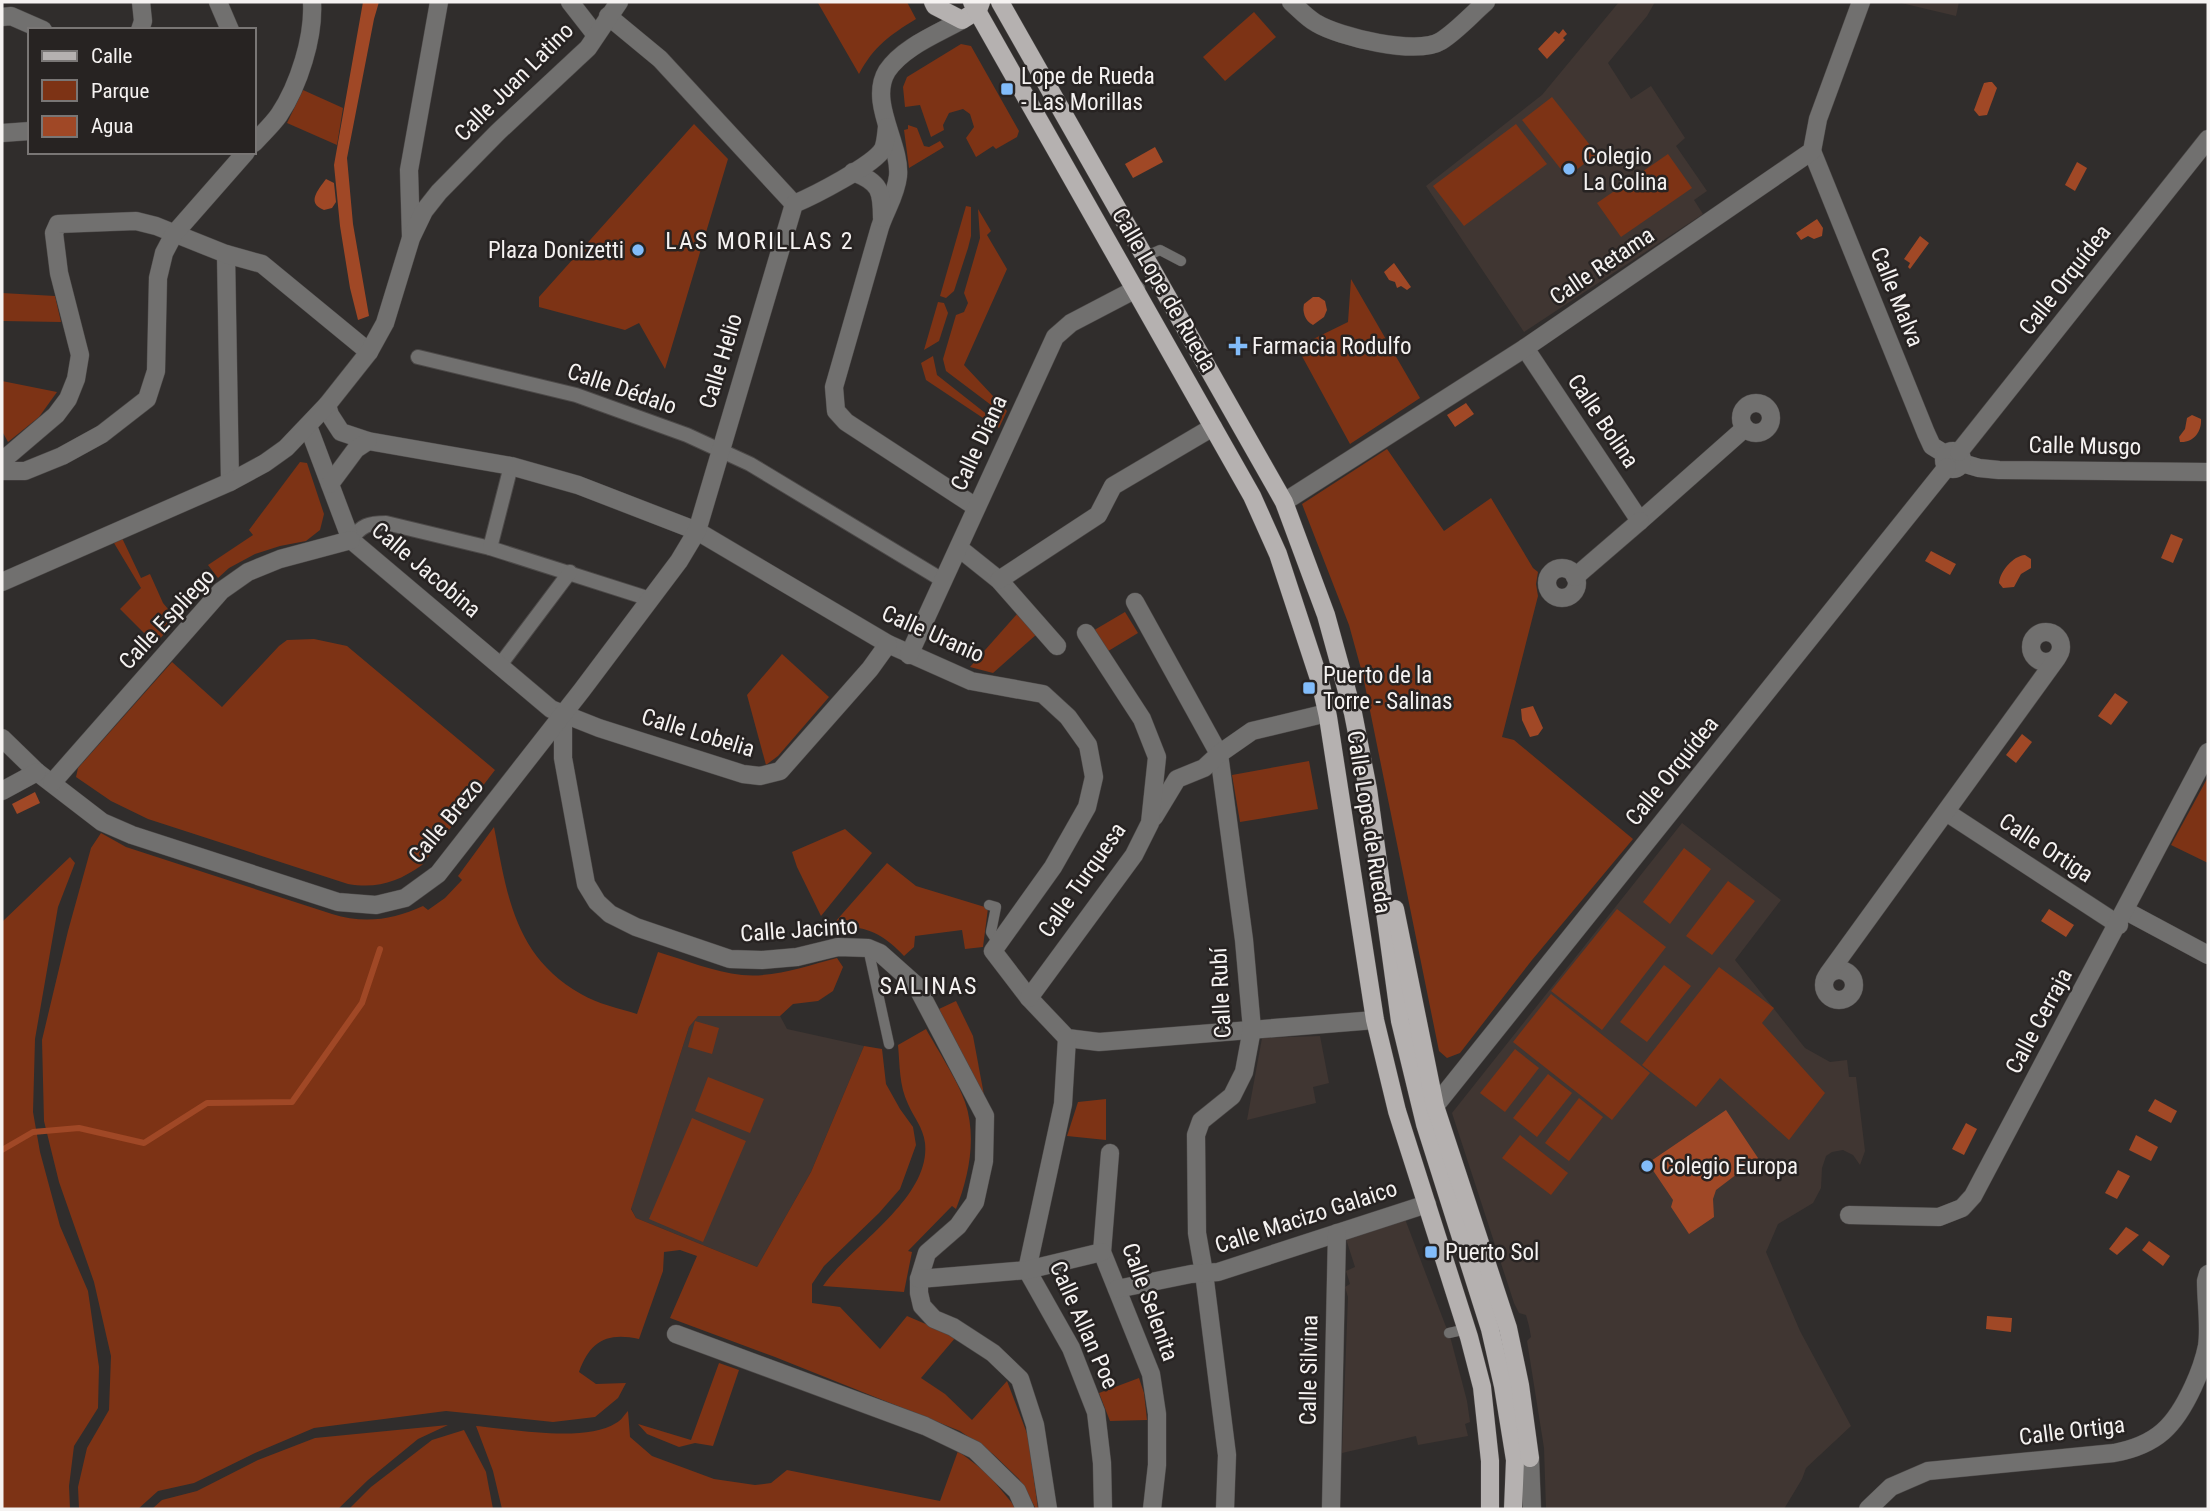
<svg xmlns="http://www.w3.org/2000/svg" width="2210" height="1511" font-family="'Roboto Condensed',sans-serif">
<style>
.built{fill:#403632}
.green{fill:#7d3315}
.water{fill:#a04826}
.lines{fill:none;stroke-linecap:round;stroke-linejoin:round}
.stream{stroke:#a04826;stroke-width:6}
.service-casing{stroke:#4c4948;stroke-width:11}
.pedestrian-casing{stroke:#4c4948;stroke-width:16}
.minor-casing{stroke:#4c4948;stroke-width:19}
.tertiary-casing{stroke:#4c4948;stroke-width:19}
.primary-casing{stroke:#4c4948;stroke-width:19}
.service{stroke:#71706f;stroke-width:10}
.pedestrian{stroke:#71706f;stroke-width:14}
.minor{stroke:#71706f;stroke-width:18}
.tertiary{stroke:#71706f;stroke-width:18}
.primary{stroke:#b5b1b0;stroke-width:18}
.poi-dot{fill:#82bcfa;stroke:#272322;stroke-width:2.5}
.labels{text-anchor:middle;dominant-baseline:central;stroke-width:5;stroke-linejoin:round;paint-order:stroke}
.poi-label{font-size:23px;fill:#f5f2f1;stroke:#272322;text-anchor:start}
.street-label{font-size:23px;fill:#f5f2f1;stroke:#272322}
.neighbourhood-label{font-size:24px;letter-spacing:2px;fill:#f5f2f1;stroke:#272322}
</style>
<rect width="100%" height="100%" fill="#302d2c"/>
<!-- built -->
<g class="built">
<polygon points="1619,2 1655,2 1647,16 1608,63 1631,99 1651,86 1685,138 1676,146 1707,191 1694,200 1703,214 1524,332 1426,186 1542,95"/>
<polygon points="1897,2 1959,2 1956,16"/>
<polygon points="1682,823 1781,900 1735,960 1805,1048 1830,1062 1847,1060 1849,1077 1856,1077 1865,1151 1860,1165 1853,1155 1843,1150 1832,1152 1826,1156 1822,1168 1821,1188 1813,1203 1778,1224 1766,1252 1800,1331 1851,1426 1806,1468 1802,1479 1784,1509 1546,1509 1544,1448 1527,1341 1531,1337 1529,1326 1526,1315 1519,1313 1514,1303 1452,1113"/>
<polygon points="698,1015 780,1016 787,1029 864,1046 811,1172 757,1267 636,1218 631,1208 689,1027"/>
<polygon points="1320,1036 1329,1083 1313,1087 1316,1103 1247,1120 1262,1038"/>
<polygon points="1405,1219 1451,1340 1467,1401 1470,1422 1465,1424 1468,1436 1418,1445 1416,1436 1342,1453 1348,1297 1345,1287 1350,1284 1346,1271 1355,1267 1346,1239"/>
</g>
<!-- green -->
<g class="green">
<path d="M821,2H907L916,19C890,35 874,46 859,74L818,3Z"/>
<polygon points="1254,12 1276,37 1225,81 1203,57"/>
<polygon points="961,44 971,46 1019,131 1017,137 996,149 993,146 976,157 966,138 974,127 970,114 963,109 949,113 943,125 944,130 931,137 920,105 905,107 903,87 907,77"/>
<polygon points="303,90 343,108 337,145 287,123"/>
<polygon points="1552,97 1597,154 1567,177 1522,120"/>
<polygon points="694,124 728,159 665,369 639,323 625,330 539,307 539,297"/>
<polygon points="1516,124 1547,164 1464,226 1433,186"/>
<polygon points="908,125 917,128 924,146 929,147 940,141 944,147 909,168 904,130 908,129"/>
<polygon points="1668,154 1692,188 1621,237 1597,203"/>
<polygon points="966,206 971,207 971,236 968,248 954,291 946,298 940,296"/>
<polygon points="978,209 991,231 987,235 1007,269 964,365 1007,411 999,428 990,422 999,411 946,371 943,359 956,315 964,312 968,303 964,293 980,238"/>
<polygon points="1351,279 1420,398 1350,444 1297,347 1348,322"/>
<polygon points="2,293 55,296 61,322 2,321"/>
<polygon points="938,302 944,303 948,313 939,341 924,350"/>
<polygon points="933,356 937,375 989,416 986,420 926,380 921,363"/>
<polygon points="2,381 57,392 39,417 8,442 2,431"/>
<polygon points="1387,449 1444,531 1491,498 1533,568 1538,572 1536,584 1538,596 1502,737 1514,740 1633,839 1532,960 1460,1053 1447,1058 1439,1051 1363,676 1349,625 1302,504"/>
<polygon points="300,462 307,463 324,514 320,530 306,541 280,546 255,554 229,568 218,578 208,565 253,535 249,530"/>
<polygon points="122,538 141,578 150,574 163,603 177,620 155,644 120,609 141,588 114,543"/>
<polygon points="1125,612 1138,633 1105,653 1091,632"/>
<polygon points="1017,614 1037,634 993,673 970,667"/>
<path d="M314,639L347,646L495,770L422,865C398,882 377,889 348,884L148,819L111,801L76,777L78,768L172,662L222,707L279,646L287,640Z"/>
<polygon points="782,654 829,697 778,756 766,765 747,695"/>
<polygon points="1309,761 1318,809 1240,822 1232,775"/>
<polygon points="2208,777 2208,863 2171,845"/>
<path d="M494,827C507,894 514,956 581,994C598,1004 618,1008 637,1014L658,952C685,960 714,972 742,975C775,978 806,966 837,958L843,967L833,991L818,1001L793,1004L780,1016H698L689,1027L631,1209L636,1218L757,1267L811,1172L864,1046L882,1049L886,1084L900,1109L913,1127L916,1145L900,1189L879,1213L824,1266L812,1284V1303L840,1307L880,1349L907,1316L956,1337L921,1378L945,1394L972,1420L1007,1381L1028,1436L1038,1509H1036L1019,1479L993,1454L960,1431L775,1357L670,1318L697,1256L680,1250L664,1252L663,1271L639,1339C607,1332 590,1341 579,1372L596,1384L626,1383L618,1398L595,1417L553,1422L446,1411L314,1428L255,1453L194,1483L158,1491L138,1509H79L78,1487L87,1448L109,1410L111,1356L94,1282L59,1182L44,1121L42,1040L68,931L91,848L101,833L126,847L332,914C364,924 393,920 423,906L428,910L445,898L462,880L458,876Z"/>
<polygon points="845,829 872,853 821,916 797,867 792,852"/>
<polygon points="1684,848 1711,869 1670,924 1643,902"/>
<polygon points="70,857 75,863 58,907 35,1039 33,1112 40,1152 60,1226 88,1291 99,1367 98,1408 74,1446 69,1486 70,1509 2,1509 2,922"/>
<path d="M887,863L916,886L988,908L983,947L965,949L962,930L915,936L914,947L904,956C883,933 859,921 828,930Z"/>
<polygon points="1728,881 1755,901 1712,955 1686,936"/>
<polygon points="1617,909 1666,947 1602,1030 1551,991"/>
<polygon points="1664,965 1691,986 1647,1042 1620,1022"/>
<polygon points="1719,967 1774,1008 1762,1023 1825,1093 1789,1140 1720,1078 1696,1107 1642,1065"/>
<polygon points="1551,994 1650,1073 1612,1120 1513,1042"/>
<polygon points="956,1001 973,1036 984,1095 939,1009"/>
<polygon points="695,1021 719,1028 712,1054 688,1047"/>
<path d="M926,1029C937,1049 958,1081 965,1102C977,1137 969,1176 956,1209L952,1206L908,1251L912,1252L904,1292L823,1286C851,1245 931,1199 925,1143C923,1127 914,1118 908,1104C899,1085 900,1066 898,1045Z"/>
<polygon points="1515,1049 1539,1068 1505,1112 1480,1093"/>
<polygon points="1548,1074 1572,1093 1537,1137 1513,1118"/>
<polygon points="708,1077 764,1099 750,1133 695,1111"/>
<polygon points="1579,1098 1603,1117 1569,1161 1545,1143"/>
<polygon points="1106,1099 1106,1140 1067,1136 1078,1102"/>
<polygon points="692,1118 746,1141 703,1242 649,1219"/>
<polygon points="1520,1135 1568,1173 1551,1195 1502,1158"/>
<polygon points="719,1363 739,1370 713,1446 695,1443 679,1447 647,1434 638,1424 691,1440"/>
<polygon points="1139,1378 1144,1393 1147,1420 1110,1421 1099,1393"/>
<path d="M628,1411L630,1437L652,1456L714,1479L755,1485L771,1483L787,1470L940,1501L958,1451L987,1473L1017,1509H502L493,1471L476,1426C511,1429 586,1443 616,1423C621,1421 624,1415 628,1411Z"/>
<polygon points="448,1425 418,1439 368,1480 338,1509 152,1509 162,1500 197,1491 258,1460 315,1438"/>
<polygon points="464,1430 486,1472 493,1509 349,1509 371,1487 432,1440"/>
</g>
<!-- water -->
<g class="water">
<polygon points="363,2 379,2 374,19 347,158 353,224 369,316 358,320 350,288 340,226 334,165"/>
<polygon points="1563,29 1567,34 1563,38 1565,40 1547,59 1538,49 1555,31 1559,34"/>
<polygon points="1989,82 1992,82 1997,88 1987,115 1979,116 1974,110 1984,83"/>
<polygon points="1155,147 1163,162 1133,178 1125,164"/>
<polygon points="2077,162 2087,168 2075,191 2065,185"/>
<path d="M326,179L334,183L336,202L332,208L324,210C306,203 318,190 326,179Z"/>
<polygon points="1817,219 1823,228 1822,236 1814,239 1808,236 1801,240 1796,233"/>
<polygon points="1920,236 1929,243 1910,269 1908,267 1910,263 1904,259"/>
<polygon points="1394,263 1411,287 1407,290 1401,286 1397,288 1395,282 1389,280 1384,272"/>
<path d="M1313,297H1319L1325,301L1327,310L1324,317L1313,325C1305,321 1302,312 1304,304Z"/>
<polygon points="1466,403 1474,414 1455,427 1447,415"/>
<path d="M2192,415L2201,419C2202,432 2193,443 2180,442L2179,437L2185,429L2187,418Z"/>
<polygon points="2171,534 2183,539 2173,563 2161,558"/>
<polygon points="1931,551 1956,564 1950,575 1925,561"/>
<path d="M2025,555L2031,559V568L2021,574L2014,587L2003,588L1999,583C2000,571 2013,556 2025,555Z"/>
<polygon points="2115,693 2128,702 2111,725 2098,716"/>
<polygon points="1533,706 1543,728 1538,735 1530,737 1522,720 1521,709"/>
<polygon points="2022,734 2032,742 2016,763 2006,755"/>
<polygon points="35,792 40,803 17,814 12,804"/>
<polygon points="2049,909 2074,925 2066,937 2041,921"/>
<polygon points="2155,1099 2177,1111 2171,1123 2148,1111"/>
<polygon points="1726,1110 1758,1158 1716,1190 1713,1199 1714,1217 1689,1234 1671,1207 1673,1200 1648,1163"/>
<polygon points="1966,1123 1977,1129 1964,1155 1952,1149"/>
<polygon points="2136,1135 2158,1147 2151,1161 2129,1150"/>
<polygon points="2118,1170 2130,1176 2117,1199 2105,1193"/>
<polygon points="2126,1227 2139,1235 2117,1255 2109,1249"/>
<polygon points="2149,1241 2170,1256 2163,1266 2142,1250"/>
<polygon points="1987,1316 2012,1318 2011,1332 1986,1329"/>
</g>
<g class="lines">
<!-- stream -->
<polyline class="stream" points="2,1150 33,1132 79,1128 144,1143 207,1103 292,1102 362,1003 380,949"/>
<defs>
<g id="service">
<polyline points="1144,257 1160,250 1181,261"/>
<polyline points="989,905 996,907 991,932 998,943"/>
<polyline points="868,948 889,1044"/>
<polyline points="1449,1333 1467,1329"/>
</g>
<g id="pedestrian">
<polyline points="418,357 576,395 687,435 750,464 944,581"/>
<path d="M351,540C361,525 369,523 386,523L490,548L650,599"/>
<polyline points="490,548 511,466"/>
<polyline points="500,665 570,572"/>
</g>
<g id="minor">
<polyline points="218,2 230,30"/>
<polyline points="570,2 595,34"/>
<path d="M1291,2C1299,9 1307,18 1316,23C1339,37 1417,56 1441,41C1457,31 1472,14 1486,2"/>
<polyline points="608,16 660,59 794,204"/>
<polyline points="2,17 11,16 43,30"/>
<path d="M962,20C937,34 903,47 887,71C868,102 901,144 898,176C896,195 886,209 880,227C865,280 849,333 834,387L836,411L846,422L976,507"/>
<polyline points="140,30 143,21 141,2"/>
<polyline points="2,133 30,131"/>
<path d="M254,143C262,134 272,125 279,115C299,85 314,37 312,2"/>
<polyline points="1812,151 1926,433 1932,446 1945,454"/>
<path d="M853,172C880,182 882,191 882,218"/>
<polyline points="411,237 409,170 439,2"/>
<polyline points="226,254 230,482"/>
<polyline points="1525,348 1640,521 1745,428"/>
<circle cx="1756" cy="418" r="15"/>
<polyline points="327,405 330,415 341,432 368,441 511,466 578,485 697,531 888,644 971,681 1043,694 1068,717 1088,745 1094,777 1087,807 1053,867 993,951 1029,998 1067,1038 1099,1042 1375,1020"/>
<polyline points="308,426 351,540 551,709 599,728 743,774 760,776 780,771 870,669 888,644"/>
<polyline points="2,461 56,415 68,399 76,379 80,355 59,273 54,233 58,224 136,221 156,226 226,254 262,264 369,352"/>
<polyline points="1962,463 1979,468 1999,470 2208,472"/>
<polyline points="2,471 25,471 62,456 102,434 147,399 156,371 158,278 164,253 174,234 246,152"/>
<polyline points="330,484 356,449 368,441"/>
<polyline points="1284,502 1525,348 1812,151 1818,119 1861,2"/>
<polyline points="959,548 999,580 1057,646"/>
<circle cx="1562" cy="583" r="15"/>
<polyline points="1575,577 1640,521"/>
<polyline points="999,580 1098,515 1113,486 1213,427"/>
<polyline points="2,582 230,482 265,463 286,448 327,405 369,352 385,323 411,238 424,211 439,192 498,132 588,48 619,2"/>
<polyline points="1135,602 1219,754 1244,940 1252,1029 1244,1072 1232,1096 1201,1121 1196,1135 1197,1233 1204,1273 1227,1455 1225,1509"/>
<circle cx="2046" cy="647" r="15"/>
<polyline points="909,655 1055,337 1071,323 1136,289"/>
<polyline points="563,714 563,758 586,884 597,902 610,914 636,927 730,959 762,960 797,957 838,947 868,948 880,953 916,985 985,1116 984,1161 975,1202 958,1226 927,1253 919,1279 919,1293 922,1306 934,1319 953,1327 993,1353 1020,1379 1035,1425 1048,1509"/>
<path d="M2,738L37,772L102,822L132,835L338,902L376,905L405,898L438,874L582,690L679,561L697,531L794,204C813,196 874,165 883,149C886,142 886,134 887,127"/>
<polyline points="52,783 221,591 248,572 280,559 351,540"/>
<polyline points="2,791 37,772"/>
<polyline points="1946,812 2119,925"/>
<polyline points="1154,817 1177,779 1204,768 1219,754 1252,731 1327,713"/>
<polyline points="2126,911 2208,955"/>
<circle cx="1839" cy="985" r="15"/>
<polyline points="1828,974 2057,658"/>
<polyline points="1029,998 1134,855 1150,823 1157,757 1142,719 1086,633"/>
<polyline points="1067,1038 1063,1104 1027,1270 1071,1348 1096,1412 1102,1463 1103,1509"/>
<polyline points="1110,1153 1102,1252 1151,1374 1157,1414 1157,1465 1152,1509"/>
<polyline points="1849,1215 1939,1217 1962,1208 1973,1196 2208,752"/>
<polyline points="919,1279 1027,1270 1102,1252"/>
<polyline points="1117,1289 1191,1274 1218,1272 1427,1204"/>
<polyline points="676,1334 925,1426 975,1450 1017,1491 1025,1509"/>
<polyline points="1530,1458 1532,1509"/>
<polyline points="1331,1509 1337,1233"/>
<path d="M1868,1509L1891,1487L1928,1471L2114,1453C2157,1445 2175,1426 2193,1387C2199,1374 2204,1361 2207,1346C2210,1326 2206,1302 2206,1281L2208,1274"/>
</g>
<g id="tertiary">
<circle cx="1953" cy="460" r="9"/>
<polyline points="1959,452 2208,139"/>
<polyline points="1435,1106 1947,467"/>
</g>
<g id="primary">
<polyline points="933,2 935,6 962,20 978,10 981,2"/>
<polyline points="972,2 1252,496 1278,554 1321,685 1328,717 1375,1020 1397,1111 1469,1337 1482,1387 1490,1461 1490,1509"/>
<polyline points="1000,2 1284,502 1326,615 1353,713 1368,789 1400,1021 1425,1124 1490,1329 1503,1386 1515,1460 1513,1509"/>
<polyline points="1395,909 1435,1106 1508,1328 1520,1385 1530,1458"/>
</g>
</defs>
<!-- service casing -->
<use href="#service" class="service-casing"/>
<!-- pedestrian casing -->
<use href="#pedestrian" class="pedestrian-casing"/>
<!-- minor casing -->
<use href="#minor" class="minor-casing"/>
<!-- tertiary casing -->
<use href="#tertiary" class="tertiary-casing"/>
<!-- primary casing -->
<use href="#primary" class="primary-casing"/>
<!-- service -->
<use href="#service" class="service"/>
<!-- pedestrian -->
<use href="#pedestrian" class="pedestrian"/>
<!-- minor -->
<use href="#minor" class="minor"/>
<!-- tertiary -->
<use href="#tertiary" class="tertiary"/>
<!-- primary -->
<use href="#primary" class="primary"/>
</g>
<!-- markers -->
<g class="poi-dot">
<rect x="1000" y="82" width="14" height="14" rx="3.5"/>
<circle cx="1569" cy="169" r="7"/>
<circle cx="638" cy="250" r="7"/>
<path d="M1234.5 335.5h7v7h7v7h-7v7h-7v-7h-7v-7h7z"/>
<rect x="1302" y="681" width="14" height="14" rx="3.5"/>
<circle cx="1647" cy="1166" r="7"/>
<rect x="1424" y="1245" width="14" height="14" rx="3.5"/>
</g>
<g class="labels">
<!-- poi labels -->
<g class="poi-label">
<text x="1021" y="76">Lope de Rueda<tspan x="1021" dy="26">- Las Morillas</tspan></text>
<text x="1583" y="156">Colegio<tspan x="1583" dy="26">La Colina</tspan></text>
<text x="624" y="250" text-anchor="end">Plaza Donizetti</text>
<text x="1252" y="346">Farmacia Rodulfo</text>
<text x="1323" y="675">Puerto de la<tspan x="1323" dy="26">Torre - Salinas</tspan></text>
<text x="1661" y="1166">Colegio Europa</text>
<text x="1445" y="1252">Puerto Sol</text>
</g>
<!-- street labels -->
<g class="street-label">
<text transform="translate(514 82) rotate(-45)">Calle Juan Latino</text>
<text transform="translate(1602 266) rotate(-34)">Calle Retama</text>
<text transform="translate(2065 280) rotate(-52)">Calle Orquídea</text>
<text transform="translate(1164 290) rotate(60)">Calle Lope de Rueda</text>
<text transform="translate(1897 297) rotate(68)">Calle Malva</text>
<text transform="translate(721 361) rotate(-73)">Calle Helio</text>
<text transform="translate(622 389) rotate(19)">Calle Dédalo</text>
<text transform="translate(1603 421) rotate(56)">Calle Bolina</text>
<text transform="translate(979 443) rotate(-65)">Calle Diana</text>
<text transform="translate(2085 446) rotate(1)">Calle Musgo</text>
<text transform="translate(426 570) rotate(40)">Calle Jacobina</text>
<text transform="translate(167 619) rotate(-47)">Calle Espliego</text>
<text transform="translate(933 634) rotate(24)">Calle Uranio</text>
<text transform="translate(698 733) rotate(17)">Calle Lobelia</text>
<text transform="translate(1672 771) rotate(-51)">Calle Orquídea</text>
<text transform="translate(446 821) rotate(-50)">Calle Brezo</text>
<text transform="translate(1369 822) rotate(81)">Calle Lope de Rueda</text>
<text transform="translate(2046 848) rotate(33)">Calle Ortiga</text>
<text transform="translate(1082 880) rotate(-55)">Calle Turquesa</text>
<text transform="translate(799 930) rotate(-4)">Calle Jacinto</text>
<text transform="translate(1221 993) rotate(-93)">Calle Rubí</text>
<text transform="translate(2039 1021) rotate(-62)">Calle Cerraja</text>
<text transform="translate(1306 1217) rotate(-18)">Calle Macizo Galaico</text>
<text transform="translate(1150 1302) rotate(70)">Calle Selenita</text>
<text transform="translate(1084 1325) rotate(66)">Calle Allan Poe</text>
<text transform="translate(1309 1370) rotate(-89)">Calle Silvina</text>
<text transform="translate(2072 1431) rotate(-7)">Calle Ortiga</text>
</g>
<!-- neighbourhood labels -->
<g class="neighbourhood-label">
<text x="760" y="241">LAS MORILLAS 2</text>
<text x="929" y="986">SALINAS</text>
</g>
</g>
<!-- border -->
<rect width="2210" height="1511" fill="none" stroke="#f5f2f1" stroke-width="7"/>
<!-- legend -->
<rect x="28" y="28" width="228" height="126" fill="#272322" stroke="#797675" stroke-width="2"/>
<rect x="42" y="51" width="35" height="10" fill="#b5b1b0" stroke="#797675" stroke-width="2"/>
<text x="91" y="63" font-size="21" fill="#f5f2f1">Calle</text>
<rect x="42" y="80" width="35" height="21" fill="#7d3315" stroke="#797675" stroke-width="2"/>
<text x="91" y="98" font-size="21" fill="#f5f2f1">Parque</text>
<rect x="42" y="116" width="35" height="21" fill="#a04826" stroke="#797675" stroke-width="2"/>
<text x="91" y="133" font-size="21" fill="#f5f2f1">Agua</text>
</svg>
